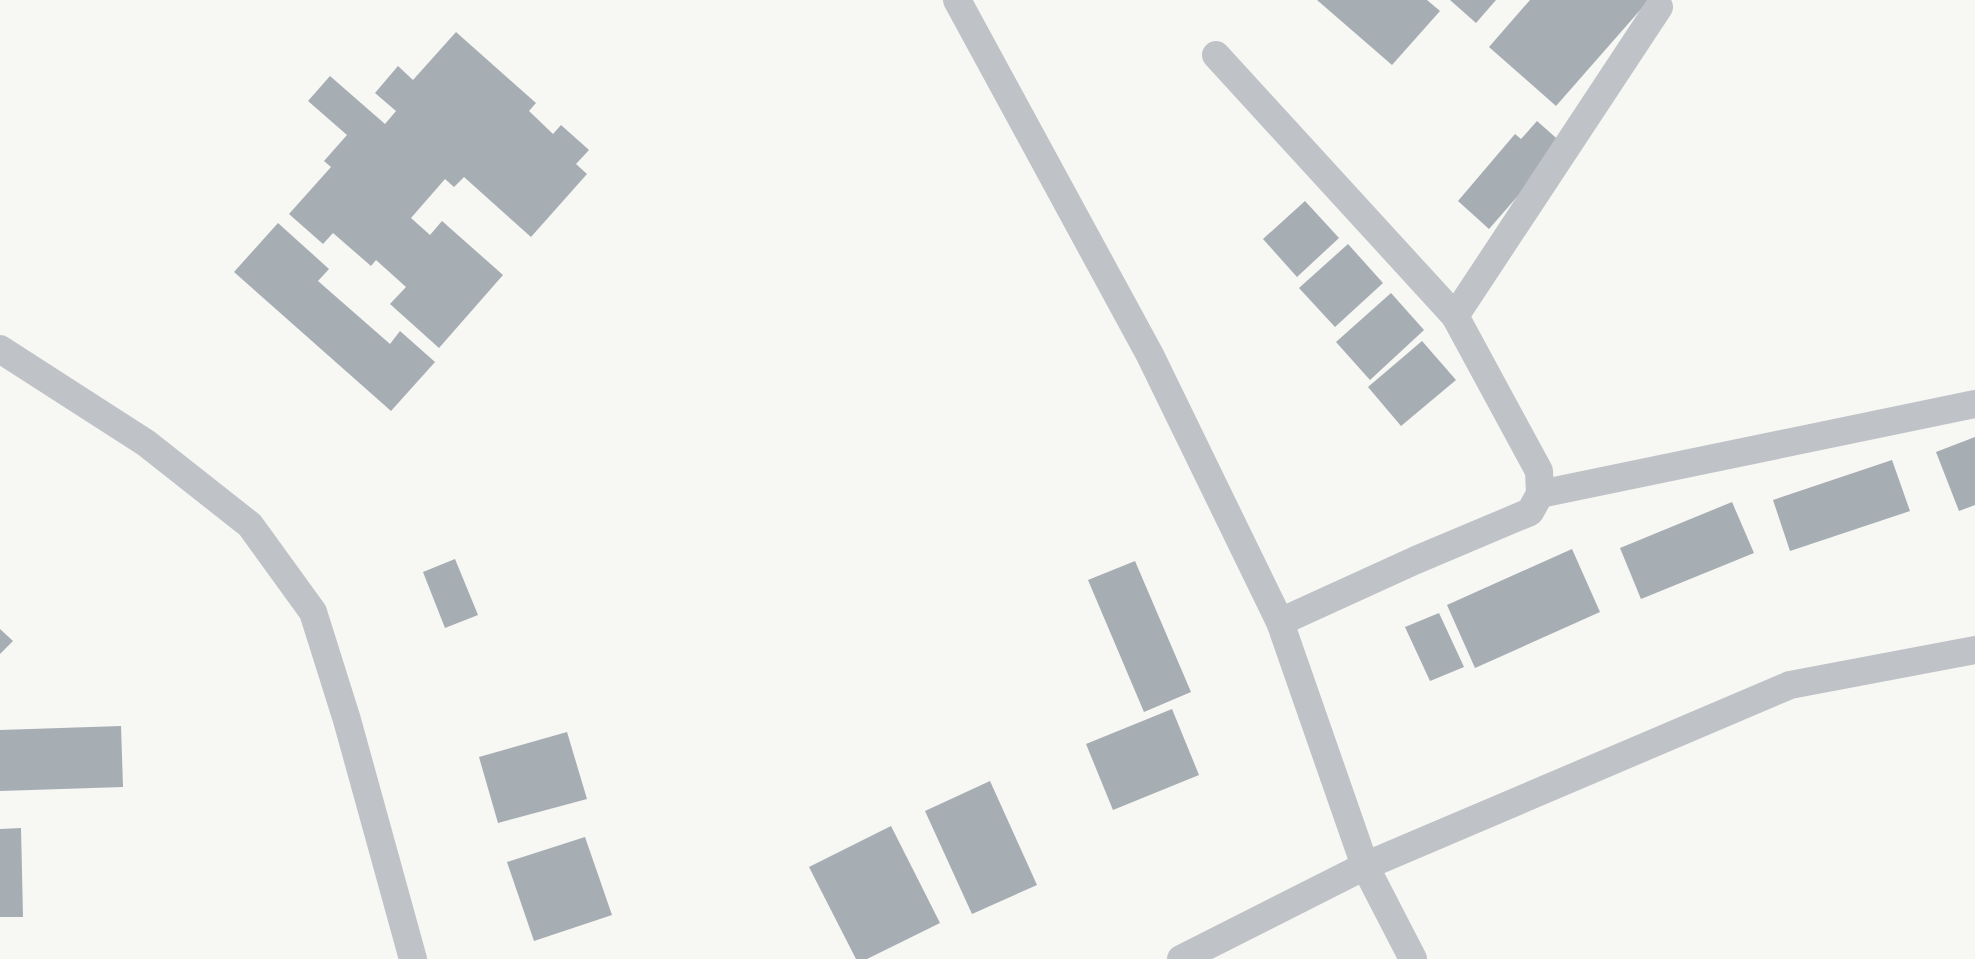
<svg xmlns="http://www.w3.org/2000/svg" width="1975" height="959" font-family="'PT Sans Narrow',sans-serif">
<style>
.building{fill:#a6adb3}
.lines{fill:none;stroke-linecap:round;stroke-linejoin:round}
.minor{stroke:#bfc2c6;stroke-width:28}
</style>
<rect width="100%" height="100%" fill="#f7f7f4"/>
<!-- building -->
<g class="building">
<polygon points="1317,0 1427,0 1440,11 1392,65"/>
<polygon points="1450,0 1496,0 1476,23"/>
<polygon points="1530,0 1649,0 1556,106 1489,47"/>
<polygon points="456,32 536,103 529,111 553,134 561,125 589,150 576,164 587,174 531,237 464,177 454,187 445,179 411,218 430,235 442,221 503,275 439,348 390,304 406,287 376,260 371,266 333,233 323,244 289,214 331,167 324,161 347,135 308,101 330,76 385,124 396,111 375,93 398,66 413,80"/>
<polygon points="1537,121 1563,144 1489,229 1458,201 1515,134 1521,139"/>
<polygon points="1305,201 1339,238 1297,277 1263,239"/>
<polygon points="278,223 329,269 318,281 390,344 400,331 435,362 391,411 234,272"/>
<polygon points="1348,244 1383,283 1335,327 1299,288"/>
<polygon points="1391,293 1424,330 1370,380 1336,342"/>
<polygon points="1422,341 1456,380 1401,426 1368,387"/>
<polygon points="1975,437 1975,505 1959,511 1936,452"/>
<polygon points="1892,460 1910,511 1790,551 1773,500"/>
<polygon points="1732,502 1754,553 1641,599 1620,548"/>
<polygon points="1572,549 1600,612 1475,668 1447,605"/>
<polygon points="455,559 478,615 445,628 423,572"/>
<polygon points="1135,561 1191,692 1144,712 1088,580"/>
<polygon points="1439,613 1464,667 1430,681 1405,627"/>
<polygon points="0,629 13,641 0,654"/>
<polygon points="1172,709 1199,775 1113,810 1086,744"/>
<polygon points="121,726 123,787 0,791 0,730"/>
<polygon points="567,732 587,799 498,823 479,757"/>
<polygon points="990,781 1037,885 972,914 925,811"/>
<polygon points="891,826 940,923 867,959 856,959 809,867"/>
<polygon points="21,828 23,917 0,917 0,829"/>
<polygon points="585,837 612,915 534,941 507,862"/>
</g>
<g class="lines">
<!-- minor -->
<g class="minor">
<polyline points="957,0 1150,355 1280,622 1365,866 1413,959"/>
<polyline points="1216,55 1455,316"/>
<polyline points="0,349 146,443 250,525 313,612 347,720 413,959"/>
<polyline points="1540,494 1975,404"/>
<polyline points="1280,622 1416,560 1530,512 1540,494 1539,471 1455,316 1659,7"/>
<polyline points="1181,959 1365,866 1790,685 1975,650"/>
</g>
</g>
</svg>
